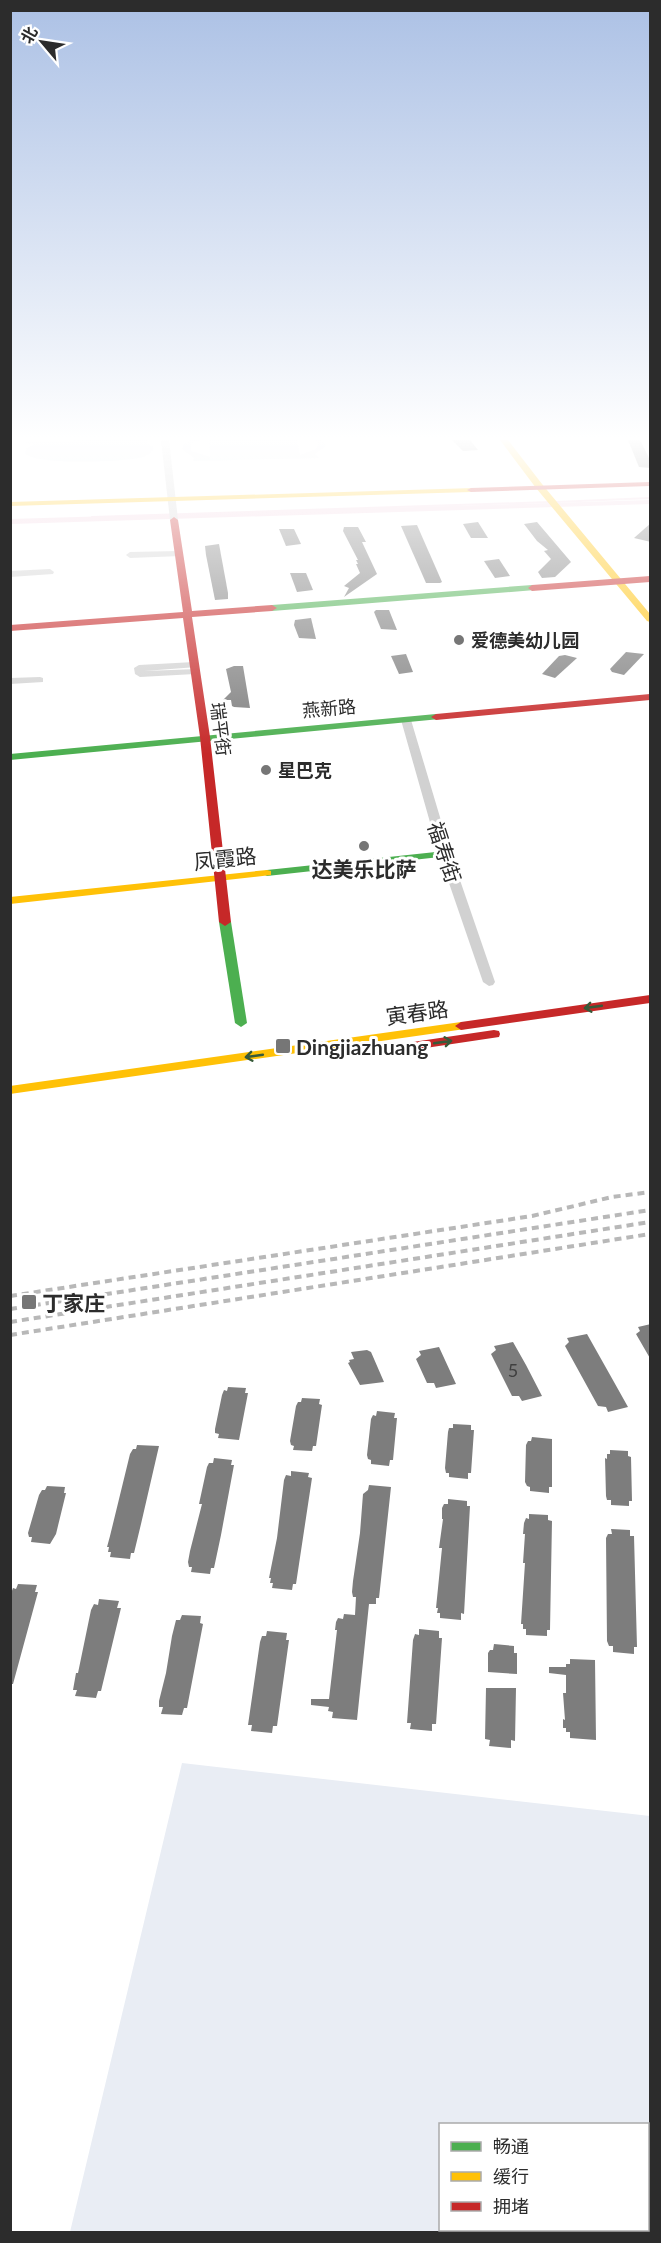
<svg xmlns="http://www.w3.org/2000/svg" width="661" height="2243" font-family="Lato,'Noto Sans SC',sans-serif">
<style>
.green{fill:#e9edf4;fill-rule:evenodd}
.water{fill:#f2d4e1}
.lines{fill:none;stroke-linecap:round;stroke-linejoin:round}
.stream{stroke:#f2d4e1;stroke-width:2}
.building{fill:#7d7d7d}
.street{fill:#d1d1d1;fill-rule:evenodd}
.fast{fill:#4caf50;fill-rule:evenodd}
.slow{fill:#ffc107;fill-rule:evenodd}
.jam{fill:#c62828;fill-rule:evenodd}
.rail{stroke:#b8b8b8;stroke-width:4;stroke-dasharray:7 5;stroke-linecap:butt}
.oneway{stroke:#375a39}
.poi-dot{fill:#767676;stroke:#fff;stroke-width:2}
.labels{text-anchor:middle;dominant-baseline:central;stroke-width:6;stroke-linejoin:round;paint-order:stroke}
.far-poi-label{font-size:18px;font-weight:bold;fill:#2c2c2c;stroke:#fff;text-anchor:start}
.far-street-label{font-size:18px;fill:#2c2c2c;stroke:#fff}
.number-label{font-size:18px;fill:#404040}
.street-label{font-size:21px;fill:#2c2c2c;stroke:#fff}
.poi-label{font-size:21px;font-weight:bold;fill:#2c2c2c;stroke:#fff;text-anchor:start}
</style>
<rect width="100%" height="100%" fill="#fff"/>
<!-- green -->
<g class="green">
<path d="M90,440H152L145,441L154,448C151,453 148,455 143,457C126,462 35,466 25,453L27,448L34,444H26L25,442Z"/>
<polygon points="190,440 200,440 191,444 191,451 210,457 209,440 297,440 300,455 316,449 318,444 314,440 322,440 326,446 315,454 319,458 193,461 194,458 182,449 183,445"/>
<path d="M182,1763L650,1816V2232H70ZM440,2124H648V2230H440Z"/>
</g>
<!-- water -->
<polygon class="water" points="650,500 650,504 11,524 10,519"/>
<g class="lines">
<!-- stream -->
<g class="stream">
<polyline points="556,502 650,498"/>
<polyline points="92,517 550,502"/>
</g>
</g>
<!-- building -->
<g class="building">
<polygon points="452,440 470,440 478,450 463,451"/>
<polygon points="628,440 640,440 651,462 651,468 639,467"/>
<polygon points="478,522 488,538 471,538 463,524"/>
<polygon points="537,522 571,562 555,577 542,578 538,572 551,559 544,551 548,550 537,541 524,524"/>
<polygon points="651,523 651,542 634,538"/>
<polygon points="417,525 442,582 440,583 426,583 401,526"/>
<polygon points="344,527 358,527 366,542 362,542 377,574 344,597 349,588 344,586 360,573 356,564 358,564 356,560 358,560 343,531"/>
<polygon points="279,529 294,529 301,544 286,546"/>
<polygon points="219,544 228,593 228,599 215,600 206,555 205,546"/>
<polygon points="499,559 510,576 495,578 484,561"/>
<polygon points="290,573 306,573 313,590 297,592"/>
<polygon points="376,610 389,610 397,630 381,629 374,612"/>
<polygon points="311,618 316,639 299,638 294,625 295,620"/>
<polygon points="626,652 644,654 624,675 612,672 610,669"/>
<polygon points="406,654 413,672 399,674 391,656"/>
<polygon points="565,655 577,658 555,678 542,674 559,656"/>
<polygon points="234,666 243,666 250,708 234,707 232,706 231,700 223,700 231,692 226,669"/>
<polygon points="651,1324 651,1360 636,1334 640,1331 638,1327"/>
<polygon points="587,1334 614,1382 628,1407 608,1412 606,1407 598,1406 565,1346 569,1342 567,1338"/>
<polygon points="513,1342 526,1365 542,1396 522,1401 519,1396 512,1396 491,1354 496,1350 494,1346"/>
<polygon points="439,1347 456,1384 436,1388 434,1383 427,1383 416,1359 421,1355 419,1351"/>
<polygon points="367,1350 371,1352 384,1382 360,1385 348,1363 350,1362 349,1360 354,1359 351,1352"/>
<polygon points="228,1387 246,1388 245,1393 248,1393 239,1440 218,1438 219,1434 215,1433 215,1429 222,1395 224,1390 227,1391"/>
<polygon points="302,1398 320,1399 319,1404 322,1405 316,1446 313,1446 312,1451 293,1450 294,1446 291,1445 290,1441 296,1406 298,1402 301,1402"/>
<polygon points="377,1411 395,1413 394,1418 397,1418 393,1460 390,1460 389,1466 371,1464 371,1460 368,1459 367,1455 371,1419 373,1415 376,1416"/>
<polygon points="453,1424 471,1425 471,1430 474,1430 471,1473 468,1473 468,1479 449,1477 449,1473 446,1473 445,1468 448,1432 449,1428 453,1428"/>
<polygon points="532,1437 552,1439 552,1487 549,1487 549,1493 530,1491 530,1487 527,1486 525,1482 526,1445 528,1441 531,1441"/>
<polygon points="137,1445 159,1446 141,1524 134,1553 131,1553 130,1559 110,1557 111,1552 108,1552 109,1547 107,1547 110,1536 130,1454 133,1449 136,1449"/>
<polygon points="610,1450 628,1451 628,1456 631,1457 632,1501 629,1501 629,1506 611,1505 611,1500 607,1500 606,1496 605,1458 607,1459 607,1454 610,1454"/>
<polygon points="214,1458 232,1460 231,1465 234,1465 221,1535 214,1568 211,1568 210,1574 191,1572 192,1567 189,1567 188,1562 190,1551 202,1504 199,1504 207,1467 209,1463 213,1463"/>
<polygon points="291,1471 309,1473 308,1477 312,1478 296,1584 293,1584 292,1590 272,1588 273,1583 270,1583 271,1578 269,1578 277,1538 284,1480 286,1475 291,1476"/>
<polygon points="369,1485 391,1487 379,1598 376,1598 376,1604 369,1604 357,1720 332,1718 333,1712 328,1711 329,1707 311,1705 311,1699 329,1699 337,1630 335,1630 336,1622 338,1618 343,1619 344,1614 355,1615 356,1597 353,1597 352,1592 353,1581 360,1533 363,1494 368,1490"/>
<polygon points="47,1486 65,1487 64,1493 66,1493 56,1534 50,1544 31,1542 32,1537 29,1537 28,1533 39,1495 42,1490 45,1490"/>
<polygon points="448,1499 467,1501 467,1506 470,1506 464,1614 461,1613 461,1620 440,1618 440,1613 437,1613 438,1608 436,1608 442,1548 439,1548 443,1519 442,1519 442,1508 444,1504 448,1504"/>
<polygon points="529,1514 548,1515 548,1520 552,1521 550,1630 547,1630 547,1636 526,1635 526,1629 523,1629 523,1624 521,1624 525,1563 523,1563 525,1534 523,1534 524,1523 526,1518 529,1519"/>
<polygon points="611,1529 630,1530 630,1536 634,1536 637,1647 634,1647 634,1654 613,1652 613,1646 609,1646 607,1641 606,1538 608,1534 612,1534"/>
<polygon points="18,1584 37,1585 35,1592 38,1592 13,1684 10,1684 10,1596 13,1588 16,1589"/>
<polygon points="99,1599 119,1601 117,1608 121,1608 101,1691 98,1691 96,1698 75,1696 77,1690 73,1690 76,1673 78,1673 91,1610 94,1604 98,1605"/>
<polygon points="182,1615 201,1616 200,1623 203,1624 187,1708 184,1708 182,1715 161,1714 163,1707 159,1707 159,1701 166,1673 172,1636 176,1620 180,1620"/>
<polygon points="419,1629 439,1631 439,1638 442,1638 436,1724 432,1724 432,1731 410,1729 411,1723 407,1723 413,1640 415,1634 419,1635"/>
<polygon points="267,1631 287,1633 286,1640 289,1640 277,1726 273,1726 272,1733 251,1731 252,1725 248,1725 260,1642 262,1636 266,1636"/>
<polygon points="494,1644 514,1646 514,1653 517,1653 517,1674 488,1672 488,1653 490,1650 493,1650"/>
<polygon points="570,1659 595,1660 596,1740 570,1738 570,1732 566,1732 566,1728 563,1728 563,1719 565,1720 563,1693 566,1693 566,1675 549,1673 549,1667 566,1667 566,1664 570,1664"/>
<polygon points="486,1688 516,1688 515,1741 511,1740 511,1748 489,1746 490,1740 485,1739"/>
</g>
<g class="lines">
<!-- street -->
<g class="street">
<polygon points="161,440 169,440 178,520 174,523 170,520"/>
<polygon points="178,551 181,552 181,556 130,558 126,555 130,552"/>
<polygon points="50,569 54,572 53,574 10,577 10,571"/>
<polygon points="194,662 197,663 197,667 144,671 198,669 198,673 195,674 140,677 135,674 134,668 139,665"/>
<polygon points="40,677 43,678 43,682 10,684 10,678"/>
<polygon points="406,717 411,720 451,854 495,982 493,985 489,986 483,982 439,854 401,720"/>
</g>
<!-- fast -->
<g class="fast">
<polygon points="532,585 536,588 535,590 272,611 267,608 272,605"/>
<polygon points="436,714 441,717 440,719 10,760 10,754"/>
<polygon points="445,851 449,852 449,856 267,876 261,873 267,870"/>
<polygon points="225,918 231,922 247,1023 241,1027 235,1023 219,922"/>
</g>
<!-- slow -->
<g class="slow">
<polygon points="500,440 508,440 542,484 650,614 650,622 647,621 536,488"/>
<polygon points="474,488 475,490 471,492 10,506 10,502"/>
<polygon points="267,870 271,871 271,875 10,904 10,897"/>
<polygon points="461,1022 465,1023 467,1026 465,1029 10,1094 10,1086"/>
</g>
<!-- jam -->
<g class="jam">
<polygon points="650,482 650,486 471,492 467,490 471,488"/>
<polygon points="174,517 178,520 192,611 272,605 277,608 272,611 192,617 210,737 231,922 225,926 219,922 200,737 183,618 10,631 10,625 183,612 170,520"/>
<polygon points="650,576 650,582 532,591 528,588 532,585"/>
<polygon points="650,694 650,700 436,720 431,717 436,714"/>
<polygon points="650,995 650,1003 461,1030 455,1026 461,1022"/>
<polygon points="494,1030 499,1031 500,1034 499,1037 372,1056 366,1052 372,1048"/>
</g>
<!-- rail -->
<g class="rail">
<polyline points="10,1296 532,1216 612,1197 650,1192"/>
<polyline points="10,1309 650,1210"/>
<polyline points="10,1322 650,1222"/>
<polyline points="10,1335 650,1234"/>
</g>
</g>
<!-- one-way arrows -->
<defs><path id="oneway-shaft" d="M-6 0H5M1.5-3L5.5 0L1.5 3" fill="none" stroke-width="1.6" stroke-linecap="round" stroke-linejoin="round" transform="scale(1.5)"/></defs>
<g class="oneway">
<use href="#oneway-shaft" transform="translate(593 1007) rotate(172)"/>
<use href="#oneway-shaft" transform="translate(443 1042) rotate(-8)"/>
<use href="#oneway-shaft" transform="translate(254 1056) rotate(172)"/>
</g>
<!-- sky -->
<linearGradient id="sky" x2="0" y2="1"><stop stop-color="#acc1e5"/><stop offset="0.58" stop-color="#fff"/><stop offset="1" stop-color="#fff" stop-opacity="0"/></linearGradient>
<rect width="661" height="754" fill="url(#sky)"/>
<!-- markers -->
<g class="poi-dot">
<circle cx="459" cy="640" r="6"/>
<circle cx="266" cy="770" r="6"/>
<circle cx="364" cy="846" r="6"/>
<rect x="275" y="1038" width="16" height="16" rx="3"/>
<rect x="21" y="1294" width="16" height="16" rx="3"/>
</g>
<g class="labels">
<!-- far-poi labels -->
<g class="far-poi-label">
<text x="471" y="640">爱德美幼儿园</text>
<text x="278" y="770">星巴克</text>
</g>
<!-- far-street labels -->
<g class="far-street-label">
<text transform="translate(329 708) rotate(-5)">燕新路</text>
<text transform="translate(221 729) rotate(83)">瑞平街</text>
</g>
<!-- number labels -->
<g class="number-label">
<text x="513" y="1370">5</text>
</g>
<!-- street labels -->
<g class="street-label">
<text transform="translate(445 852) rotate(72)">福寿街</text>
<text transform="translate(225 858) rotate(-6)">凤霞路</text>
<text transform="translate(417 1012) rotate(-8)">寅春路</text>
</g>
<!-- poi labels -->
<g class="poi-label">
<text x="364" y="868" text-anchor="middle">达美乐比萨</text>
<text x="296" y="1046">Dingjiazhuang</text>
<text x="42" y="1302">丁家庄</text>
</g>
</g>
<!-- border -->
<rect width="661" height="2243" fill="none" stroke="#2c2c2c" stroke-width="24"/>
<!-- legend -->
<rect x="439" y="2123" width="210" height="108" fill="#ffffff" stroke="#ababab" stroke-width="1.5"/>
<rect x="451" y="2142" width="30" height="9" fill="#4caf50" stroke="#ababab" stroke-width="1.5"/>
<text x="493" y="2153" font-size="18" fill="#2c2c2c">畅通</text>
<rect x="451" y="2172" width="30" height="9" fill="#ffc107" stroke="#ababab" stroke-width="1.5"/>
<text x="493" y="2183" font-size="18" fill="#2c2c2c">缓行</text>
<rect x="451" y="2202" width="30" height="9" fill="#c62828" stroke="#ababab" stroke-width="1.5"/>
<text x="493" y="2213" font-size="18" fill="#2c2c2c">拥堵</text>
<!-- north arrow -->
<g transform="translate(42 42) rotate(299)" stroke="#ffffff" stroke-width="4.5" paint-order="stroke">
<path d="M0-4.5L10 22L0 15L-10 22Z" fill="#2c2c2c"/>
<text y="-9" font-size="16" font-weight="bold" text-anchor="middle" fill="#2c2c2c">北</text>
</g>
</svg>
